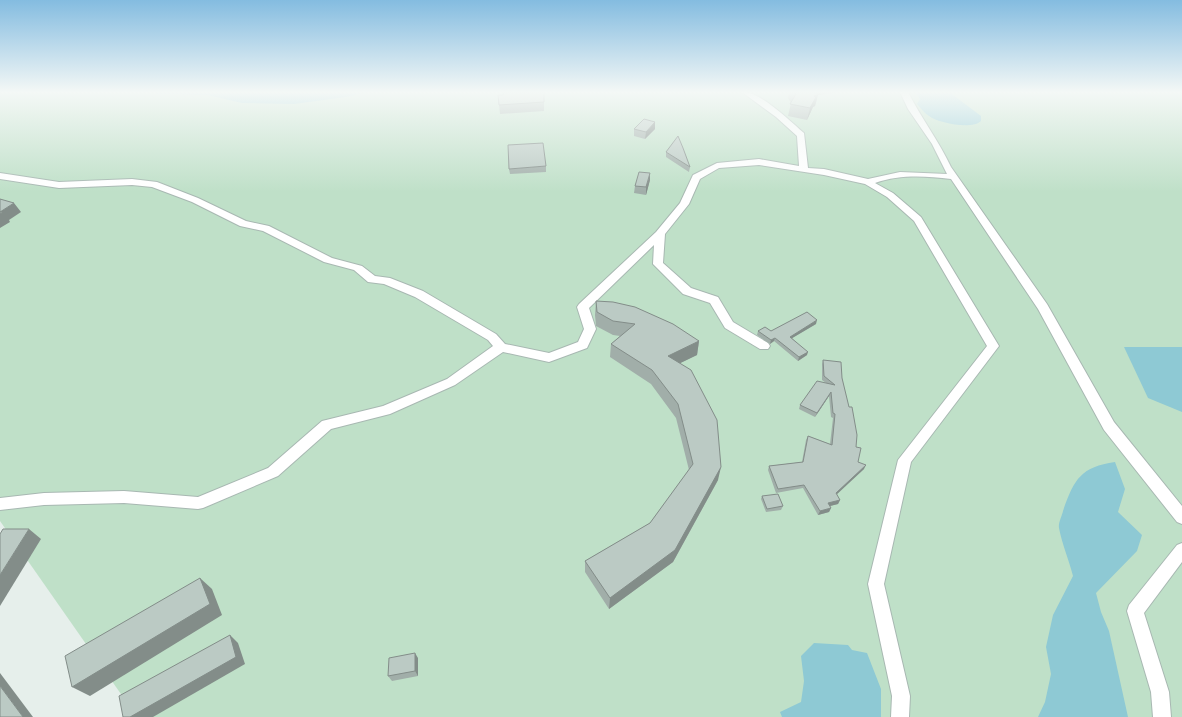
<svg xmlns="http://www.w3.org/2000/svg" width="1182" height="717" font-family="'Fira Sans Condensed',sans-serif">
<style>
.green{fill:#bfe0c8}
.water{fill:#8ec9d4}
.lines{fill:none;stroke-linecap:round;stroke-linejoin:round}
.minor-casing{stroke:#a8b8b2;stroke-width:2}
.minor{fill:#fff;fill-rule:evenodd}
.wall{fill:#a1aea9}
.shaded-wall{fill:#838d89}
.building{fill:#bbcac4;stroke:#838d89}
</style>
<rect width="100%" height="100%" fill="#e6efeb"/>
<!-- green -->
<polygon class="green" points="0,92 1182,92 1182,717 137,717 0,521"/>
<!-- water -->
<g class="water">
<polygon points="157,92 369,92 346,97 294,104 242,103 207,95 156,94"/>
<path d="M915,92H949L981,116V121C972,130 938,123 929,116C924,113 921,108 917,104L920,99Z"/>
<polygon points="1124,347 1182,347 1182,412 1148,398"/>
<path d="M1115,462L1125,489L1118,512L1142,535L1137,551L1096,593L1101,612L1109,631L1128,717H1038L1045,702L1051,674L1046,647L1053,615L1073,576C1069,560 1062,544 1059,528C1058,523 1062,516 1063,511C1074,479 1081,467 1115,462Z"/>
<polygon points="814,643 848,645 852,650 867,653 881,689 881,717 782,717 780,712 801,702 804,681 801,656"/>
</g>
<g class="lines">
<defs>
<g id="minor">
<path d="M742,92C760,91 790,121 804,133L808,168L824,169L868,179L900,172L947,174L932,144L908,109L900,92H908C921,118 939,141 951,167L1047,304L1114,422L1182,506V524L1177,522L1104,430L1038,309L951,179C926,176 900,174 875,183L893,193L921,217L999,346L911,462L884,584L910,696L909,717H891L892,696L868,584L898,460L987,346L914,221L887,197L865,184L824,175L759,165L719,168L700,179L689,204L665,234L663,263L691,288L718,297L733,322L768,343L770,346L768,349H760L725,328L710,303L683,294L653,264L654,245L589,308L596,329L587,348L549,362L503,352L455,385L390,414L331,429L278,476L203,508L198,509L124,503L44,505L0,510V498L44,493L124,491L198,497L268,468L322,421L383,406L447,379L493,346L488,340L415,297L384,284L368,282L354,270L324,262L263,231L240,226L192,202L152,187L132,185L59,188L0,179V173L59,182L132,179L157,182L198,198L246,221L269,226L332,258L362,266L375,276L390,278L423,291L496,334L505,344L549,353L578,342L584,329L577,307L579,304L656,232L680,203L693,175L717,163L759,159L799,166L797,136L776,117Z"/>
<polygon points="1182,543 1182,562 1144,613 1169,692 1171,717 1153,717 1151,692 1127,611 1129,605 1177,545"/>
</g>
</defs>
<!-- minor casing -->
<use href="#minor" class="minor-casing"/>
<!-- minor -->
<use href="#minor" class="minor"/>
</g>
<!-- wall -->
<g class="wall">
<polygon points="504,92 544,92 544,111 500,114 498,95 503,95"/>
<polygon points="787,92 838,92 818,95 815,106 813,107 807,120 788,116 791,103 788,98 789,93"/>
<polygon points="634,129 655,129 645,139 634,136"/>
<polygon points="666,152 690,167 689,172 666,157"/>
<polygon points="546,166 546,172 510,174 509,169"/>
<polygon points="650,180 646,195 634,193 635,186"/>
<polygon points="596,301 699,341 697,355 680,363 718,480 673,562 609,609 585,572 585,561 650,523 689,470 676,418 651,384 610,357 611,344 620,336 613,335 596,326 595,315"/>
<polygon points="816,324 792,338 807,355 798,361 774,341 770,344 757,335 758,331 771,331"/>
<polygon points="823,360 842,378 856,447 858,462 864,469 836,494 840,500 838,504 830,506 831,508 829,512 818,515 803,488 776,493 768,470 769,466 802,462 806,440 808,436 830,444 833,418 831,417 829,396 815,417 799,409 800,405 826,383 822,380 822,364"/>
<polygon points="762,496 783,506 781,510 766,512 761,499"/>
<polygon points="418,658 418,676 392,681 388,676"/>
</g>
<!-- shaded-wall -->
<g class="shaded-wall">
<polygon points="806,92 838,92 818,95 815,106 813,107 807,120 810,108"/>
<polygon points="655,122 655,129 645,139 646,132"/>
<polygon points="650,173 650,180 646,195 646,187"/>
<polygon points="14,203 21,212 9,220 10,222 0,228 0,212"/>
<polygon points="817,320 816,324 789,340 790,337"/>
<polygon points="775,338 774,341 770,344 771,340"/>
<polygon points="699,341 697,355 666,370 668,356"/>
<polygon points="808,352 807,355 798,361 799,357"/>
<polygon points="831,392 829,396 815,417 817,413"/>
<polygon points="866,465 864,469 834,497 836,493"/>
<polygon points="721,467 718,480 673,562 609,609 610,598"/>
<polygon points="840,500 838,504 826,507 828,503"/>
<polygon points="831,508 829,512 818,515 820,511"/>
<polygon points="29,529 41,539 0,606 0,575"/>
<polygon points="200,578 212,589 222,615 90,696 72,687"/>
<polygon points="230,635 238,643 245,664 153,717 130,717"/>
<polygon points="415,653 418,658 418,676 415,671"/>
<polygon points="0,673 33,717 23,717 0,686"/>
</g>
<!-- building -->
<g class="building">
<polygon points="504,92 544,92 544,102 499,105 498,95 503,95"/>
<polygon points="794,92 814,92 818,95 814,96 816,97 810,108 790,104 796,94"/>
<polygon points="644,119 655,122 646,132 634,129"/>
<polygon points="678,136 683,148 690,167 666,152"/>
<polygon points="543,143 546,166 509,169 508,145"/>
<polygon points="639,172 650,173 646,187 635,186"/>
<polygon points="0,199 14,203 0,212 3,212 0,214"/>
<polygon points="596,301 613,302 635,307 673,324 699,341 668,356 691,370 717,420 721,467 675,550 610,598 585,561 650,523 693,464 678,404 652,370 611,344 635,324 613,321 597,312"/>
<polygon points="807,312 817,320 790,337 808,352 799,357 775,338 771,340 758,331 765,327 771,331"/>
<polygon points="823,360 841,362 842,378 849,407 852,407 857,435 856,447 861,448 858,462 866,465 836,493 840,500 828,503 831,508 820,511 804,485 778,489 769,466 803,462 808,436 832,445 835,414 833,413 831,392 817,413 800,405 817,381 835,385 824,376"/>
<polygon points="778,494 783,506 767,509 762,496"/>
<polygon points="3,529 29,529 0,575 0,534"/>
<polygon points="200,578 210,604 72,687 65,656"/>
<polygon points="230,635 236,657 130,717 123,717 119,696"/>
<polygon points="415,653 415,671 388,676 389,658"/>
<polygon points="0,686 23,717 0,717"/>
</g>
<!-- sky -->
<linearGradient id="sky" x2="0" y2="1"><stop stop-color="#84bce0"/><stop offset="0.48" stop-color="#f4f8f6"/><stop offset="1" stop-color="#f4f8f6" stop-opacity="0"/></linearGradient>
<rect width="1182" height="192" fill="url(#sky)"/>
</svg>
